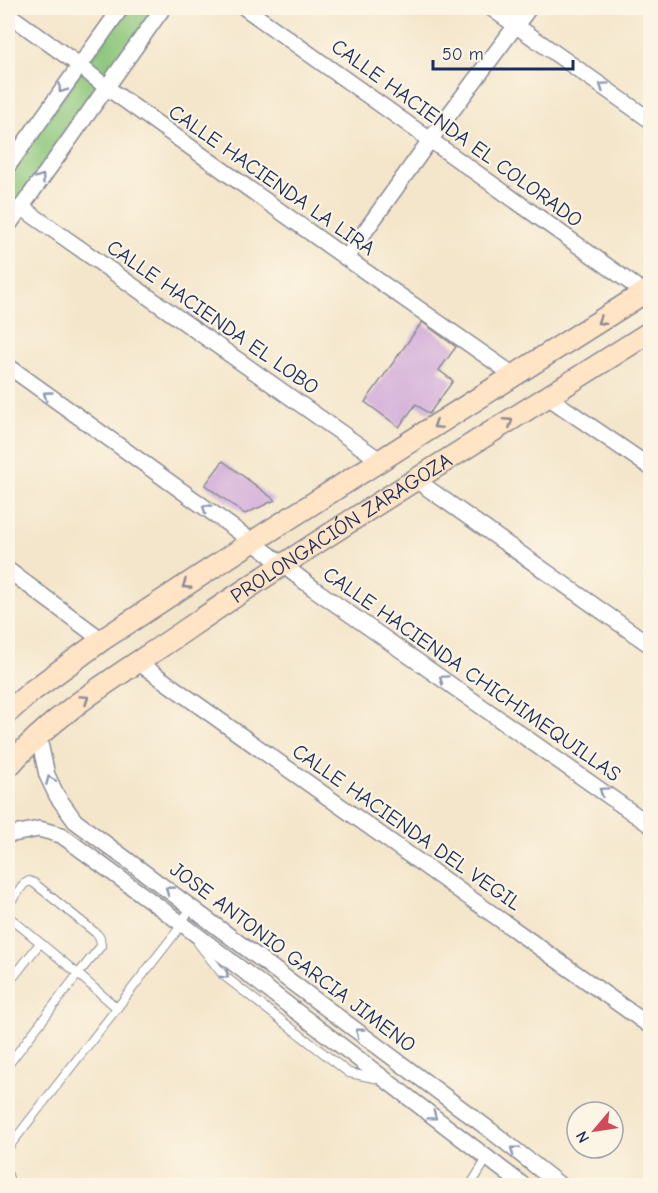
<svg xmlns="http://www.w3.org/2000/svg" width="658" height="1193" font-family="'Comic Neue',sans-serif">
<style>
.green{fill:#8bc67a;stroke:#537a6c;stroke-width:1.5}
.building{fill:#cfa8d9}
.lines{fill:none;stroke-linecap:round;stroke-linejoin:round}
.service-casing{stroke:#888a94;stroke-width:10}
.minor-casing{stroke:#888a94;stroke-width:18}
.secondary-casing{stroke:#888a94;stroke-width:24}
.service{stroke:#fff;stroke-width:8}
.minor{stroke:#fff;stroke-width:15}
.secondary{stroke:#ffe4c6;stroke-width:21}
.oneway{stroke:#8d97ae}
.oneway2{stroke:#8d8a92}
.labels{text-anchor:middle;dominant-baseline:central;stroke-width:4.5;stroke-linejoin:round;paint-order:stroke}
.street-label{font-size:21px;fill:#1b2f5e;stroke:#fcf5e5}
</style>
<rect width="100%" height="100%" fill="#fcf5e5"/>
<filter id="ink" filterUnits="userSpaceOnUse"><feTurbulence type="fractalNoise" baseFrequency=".0167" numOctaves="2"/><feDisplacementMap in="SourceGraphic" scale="12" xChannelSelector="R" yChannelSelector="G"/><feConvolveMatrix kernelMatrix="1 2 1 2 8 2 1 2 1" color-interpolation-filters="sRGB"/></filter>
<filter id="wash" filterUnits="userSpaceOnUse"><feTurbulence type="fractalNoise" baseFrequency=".008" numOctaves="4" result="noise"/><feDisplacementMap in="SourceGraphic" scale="24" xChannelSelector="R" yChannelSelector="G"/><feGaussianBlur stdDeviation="1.35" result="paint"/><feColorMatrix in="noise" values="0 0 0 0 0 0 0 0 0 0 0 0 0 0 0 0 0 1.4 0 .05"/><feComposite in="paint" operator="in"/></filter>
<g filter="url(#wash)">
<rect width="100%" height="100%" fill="#f4e6cb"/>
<!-- green -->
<polygon class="green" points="127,8 157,8 8,216 8,174"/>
<g id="blocks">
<!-- building -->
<g class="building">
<polygon points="422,322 456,347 439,370 453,381 429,414 416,404 399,427 365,402"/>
<polygon points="223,461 275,500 245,514 205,485"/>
</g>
</g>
</g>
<g filter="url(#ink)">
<use href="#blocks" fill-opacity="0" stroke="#888a94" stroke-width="1.5"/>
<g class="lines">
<defs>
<g id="service">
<polyline points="8,905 24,884 29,881 34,883 97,934 100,938 101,946 78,974 8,916"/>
<polyline points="198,943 223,975 349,1073 379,1079"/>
<polyline points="8,984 40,943"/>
<polyline points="8,1065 78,974 117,1008"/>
<polyline points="8,1148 177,931 191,907"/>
<polyline points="8,1175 11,1186"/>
<polyline points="470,1186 488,1157"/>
</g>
<g id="minor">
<polyline points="245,8 645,293"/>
<polyline points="491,8 650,120"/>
<polyline points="8,14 79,65 106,87 346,258 515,376"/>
<polyline points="8,166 121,8"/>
<polyline points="21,207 381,461"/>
<polyline points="8,226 163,8"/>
<polyline points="346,258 430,140 529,8"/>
<polyline points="8,366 253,542 313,588 650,825"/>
<polyline points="548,397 650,467"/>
<polyline points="416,480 650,645"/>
<polyline points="8,570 102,640"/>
<polyline points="139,663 650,1026"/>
<polyline points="38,734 47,775 57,796 75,821 490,1130 561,1186"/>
<polyline points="8,835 39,829 61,835 189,929 524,1186"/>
</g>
<g id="secondary">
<polyline points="8,712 32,691 102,640 238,551 650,289"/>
<path id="s1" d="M8,767C57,710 125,672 187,629C339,525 496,430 650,332"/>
</g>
</defs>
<!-- service casing -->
<use href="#service" class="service-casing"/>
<!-- minor casing -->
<use href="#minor" class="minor-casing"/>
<!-- secondary casing -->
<use href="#secondary" class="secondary-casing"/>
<!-- service -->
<use href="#service" class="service"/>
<!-- minor -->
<use href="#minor" class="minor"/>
<!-- secondary -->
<use href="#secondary" class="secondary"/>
</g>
<!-- one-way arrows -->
<defs><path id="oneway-chevron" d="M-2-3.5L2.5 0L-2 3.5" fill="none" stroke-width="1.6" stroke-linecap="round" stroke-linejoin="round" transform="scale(1.5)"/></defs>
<g class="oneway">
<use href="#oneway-chevron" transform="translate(603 86) rotate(-145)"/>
<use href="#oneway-chevron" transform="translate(62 89) rotate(125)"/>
<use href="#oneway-chevron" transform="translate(41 178) rotate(-55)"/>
<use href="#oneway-chevron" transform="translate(47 395) rotate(-144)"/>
<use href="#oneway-chevron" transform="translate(206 508) rotate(-144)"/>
<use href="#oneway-chevron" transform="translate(443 679) rotate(-145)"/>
<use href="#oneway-chevron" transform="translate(50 780) rotate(-113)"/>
<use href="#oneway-chevron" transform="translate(603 791) rotate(-145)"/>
<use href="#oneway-chevron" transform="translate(169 890) rotate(-143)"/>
<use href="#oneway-chevron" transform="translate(225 975) rotate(44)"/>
<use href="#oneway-chevron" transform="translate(359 1032) rotate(-143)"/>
<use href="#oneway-chevron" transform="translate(433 1116) rotate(37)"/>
<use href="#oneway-chevron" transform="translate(514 1150) rotate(-142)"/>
</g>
<g class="oneway2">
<use href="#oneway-chevron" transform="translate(601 321) rotate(148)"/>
<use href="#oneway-chevron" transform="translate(509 422) rotate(-32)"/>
<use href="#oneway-chevron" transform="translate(437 425) rotate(148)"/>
<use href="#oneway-chevron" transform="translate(186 585) rotate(147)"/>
<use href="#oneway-chevron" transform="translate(85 699) rotate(-34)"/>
</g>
</g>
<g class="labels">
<!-- street labels -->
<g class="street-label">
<text transform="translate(457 133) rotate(36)">CALLE HACIENDA EL COLORADO</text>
<text transform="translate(272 180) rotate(35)">CALLE HACIENDA LA LIRA</text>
<text transform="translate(213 317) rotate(35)">CALLE HACIENDA EL LOBO</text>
<text stroke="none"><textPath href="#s1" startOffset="411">PROLONGACIÓN ZARAGOZA</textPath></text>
<text transform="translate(472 674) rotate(35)">CALLE HACIENDA CHICHIMEQUILLAS</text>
<text transform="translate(407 827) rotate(35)">CALLE HACIENDA DEL VEGIL</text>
<text transform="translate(293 957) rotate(37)">JOSE ANTONIO GARCIA JIMENO</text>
</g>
</g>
<!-- margin -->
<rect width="658" height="1193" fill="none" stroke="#fcf5e5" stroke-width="30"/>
<!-- north arrow -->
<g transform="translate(595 1130) rotate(241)"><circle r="28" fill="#fcf5e5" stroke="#a2a6af" stroke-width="1.5"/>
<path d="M0-4.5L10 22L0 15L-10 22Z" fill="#d1495b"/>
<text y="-9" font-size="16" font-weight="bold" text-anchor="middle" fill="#1b2f5e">N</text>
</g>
<!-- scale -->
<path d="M433 60v9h140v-9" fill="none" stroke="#1b2f5e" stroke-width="3"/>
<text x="442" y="60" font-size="18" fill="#1b2f5e" stroke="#fcf5e5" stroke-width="4.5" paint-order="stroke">50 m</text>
</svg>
